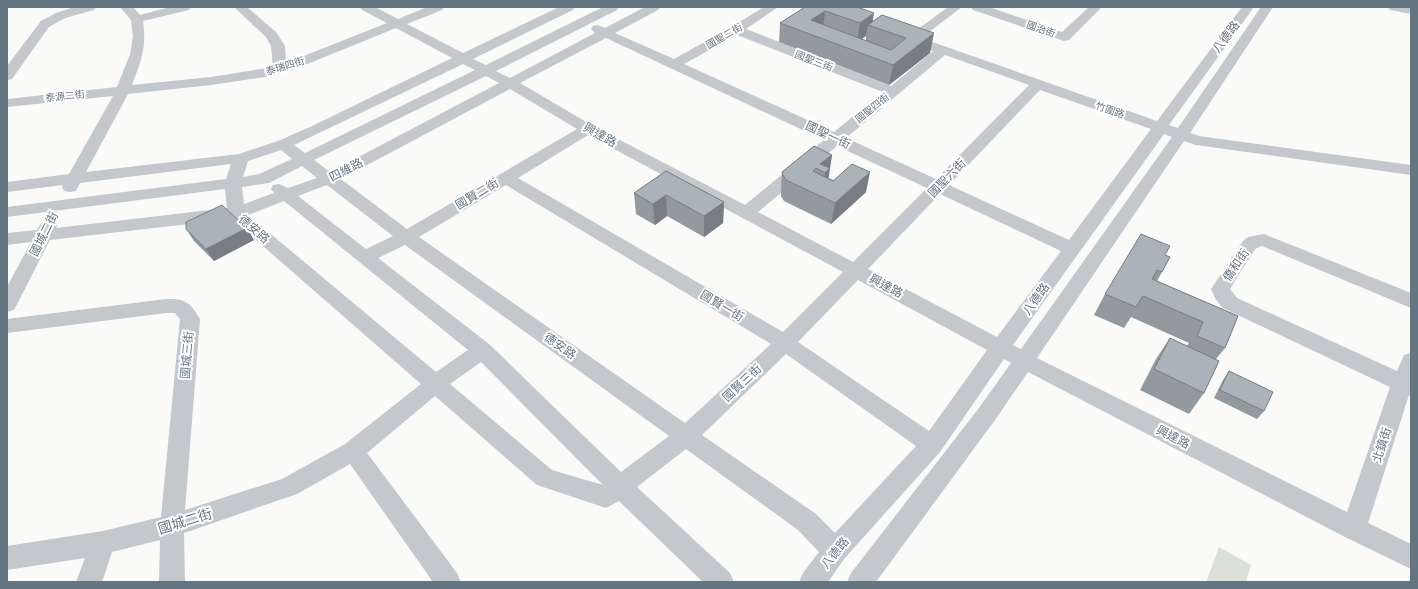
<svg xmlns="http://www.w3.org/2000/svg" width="1418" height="589" font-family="'Roboto Condensed','Noto Sans TC',sans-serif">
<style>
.green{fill:#dadfd7}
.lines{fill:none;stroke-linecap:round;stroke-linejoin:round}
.minor{fill:#c3c8cc;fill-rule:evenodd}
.wall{fill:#929a9f;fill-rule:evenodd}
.shaded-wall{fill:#777d82}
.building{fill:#aab3b9;stroke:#777d82}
.labels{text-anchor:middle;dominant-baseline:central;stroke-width:4;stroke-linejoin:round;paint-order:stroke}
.far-street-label{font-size:10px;fill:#657683;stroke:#fff}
.street-label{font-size:12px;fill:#657683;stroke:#fff}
.near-street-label{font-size:14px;fill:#657683;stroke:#fff}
</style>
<rect width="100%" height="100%" fill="#fafaf8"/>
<!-- green -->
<polygon class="green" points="1219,547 1251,565 1246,582 1206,582"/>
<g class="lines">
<!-- minor -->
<g class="minor">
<polygon points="74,7 96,7 94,10 65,18 49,27 12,79 7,80 7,66 41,21 56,13"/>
<path d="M120,7H133L140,15L170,7H191L189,10L143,21C147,48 141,60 132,85L211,77L273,67L271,46L266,37L234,7H247L276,32L285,46L286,63L387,23L362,10L360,7H375L398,19L427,7H444L442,10L407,24L463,53L559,7H575L573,10L473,59L486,65L603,7H619L617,10L496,71L510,78L595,33L591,29L593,26L597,25L605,28L645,7H660L658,10L615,33L674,59L731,27L764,7H778L746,29L891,86L933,51L903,41L902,38L903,35H910L948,7H962L921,38L1157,121L1242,7H1254L1169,125L1178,128L1261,7H1273L1190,133L1199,136L1411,165V175L1196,145L1184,141L1037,358L1347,512L1390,387L1223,308L1216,300L1211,289L1243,241L1248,237L1264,234L1411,293V308L1262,246L1255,249L1230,289L1237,298L1397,371L1404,355L1411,353V396L1409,395L1368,523L1411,544V569L1345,537L1028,372L995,420L876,582H847L851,573L979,408L1011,363L1004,359L940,452L844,559L828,582H799L803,573L819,552L798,530L686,449L637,487L730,573L734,582H703L619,501L606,508L537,485L435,396L367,453L457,573L461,582H433L350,464L297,494L184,533L185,582H159L160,540L112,552L102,582H76L85,558L7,570V546L103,531L161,517L180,319L175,313H166L7,333V319L166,299C185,298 191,303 200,319L185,510L282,479L345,444L421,384L232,219L50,240L14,310L7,312V287L31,242L7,245V233L37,230L42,222L48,220L54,222L57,226L56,228L227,208L225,189L7,217V207L226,179L231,164L80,183L76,191L70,192L64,191L62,187L63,185L7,192V182L69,174L113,96L7,107V99L117,87L130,54L133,37L131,20ZM396,28L452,58L310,127L278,141L239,154L86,172L128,94L211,85L265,77L295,69ZM737,35L883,92L834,132L684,64ZM606,38L824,140L745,205L593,126L520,83ZM945,55L1029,85L936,179L846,138ZM463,64L475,70L305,153L294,145ZM486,76L499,83L330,172L314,160ZM510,89L577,129L407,229L341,179ZM1040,90L1151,129L1069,240L949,185ZM1164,134L1172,137L1021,349L1013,345ZM588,135L843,272L783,332L518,178ZM837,146L927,188L853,262L758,212ZM281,150L292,159L259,174L243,177L248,161ZM302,166L317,178L288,188L279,184L273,185L271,189L274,193L244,204L242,187L269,183ZM327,185L393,236L366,249L298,196ZM506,185L771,344L685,423L419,237ZM940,194L1061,251L997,337L868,269ZM284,201L468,350L436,372L248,215ZM405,245L669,436L621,472L489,344L378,258ZM858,280L987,350L929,431L798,342ZM786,354L916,446L835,533L816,514L702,435ZM481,362L603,485L552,470L450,384Z"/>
<polygon points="971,7 989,7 1062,32 1089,7 1102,7 1069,40 1064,41 973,10"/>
<polygon points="1388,7 1411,7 1411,14 1390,10"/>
</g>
</g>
<!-- wall -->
<g class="wall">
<path d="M805,7L873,21L882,15L930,53L889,85L779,42L780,23ZM866,36V41L862,39Z"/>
<polygon points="832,155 828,178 866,192 831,224 784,201 781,196 781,192 782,172"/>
<polygon points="666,171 724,202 723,223 704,237 667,216 655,225 636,214 634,193"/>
<polygon points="186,229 254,240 214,261 194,241"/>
<polygon points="1165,255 1162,272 1157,281 1238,316 1225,348 1216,359 1204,393 1189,414 1140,390 1156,359 1170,338 1187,346 1189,343 1131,317 1124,328 1094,315 1105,294"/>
<polygon points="1229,371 1264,411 1257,419 1214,398 1223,380"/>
</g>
<!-- shaded-wall -->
<g class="shaded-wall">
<polygon points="825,11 823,30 811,20"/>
<polygon points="874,13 872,26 868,25 866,36 857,42 860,23"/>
<polygon points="934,33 930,53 889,85 893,65"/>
<polygon points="832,155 827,189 822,193 825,173 820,164"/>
<polygon points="870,172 866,192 831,224 835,203"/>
<polygon points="666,195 667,216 655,225 653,204"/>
<polygon points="724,202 723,223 704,237 704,216"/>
<polygon points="247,228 254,240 214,261 206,249"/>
</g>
<!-- building -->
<g class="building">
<polygon points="805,7 857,7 874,13 860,23 825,11 811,20 891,50 906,38 868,25 882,15 934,33 893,65 780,23"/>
<polygon points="814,146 832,155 820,164 830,168 825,173 816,168 813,171 833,181 852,164 870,172 835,203 786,180 783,175 782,172"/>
<polygon points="666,171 724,202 704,216 666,195 653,204 634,193"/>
<polygon points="222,205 247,228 206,249 186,229 186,222"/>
<polygon points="1141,234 1170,246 1165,255 1170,257 1162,272 1157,270 1152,279 1238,316 1225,348 1197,336 1203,322 1143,296 1136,307 1105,294"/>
<polygon points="1170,338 1219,361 1204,393 1154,369"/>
<polygon points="1229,371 1273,392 1264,411 1220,390"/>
</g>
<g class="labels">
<!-- far-street labels -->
<g class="far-street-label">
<text transform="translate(1041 29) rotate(19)">國治街</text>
<text transform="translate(724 36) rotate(-30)">國聖二街</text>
<text transform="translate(814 61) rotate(21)">國聖三街</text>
<text transform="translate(285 66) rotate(-17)">泰瑞四街</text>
<text transform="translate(65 96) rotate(-6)">泰源二街</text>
<text transform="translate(872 108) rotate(-39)">國聖四街</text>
<text transform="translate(1110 110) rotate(19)">竹圍路</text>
</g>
<!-- street labels -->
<g class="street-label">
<text transform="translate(1226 37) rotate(-53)">八德路</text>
<text transform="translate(600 135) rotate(29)">興達路</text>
<text transform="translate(828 135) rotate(25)">國聖一街</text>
<text transform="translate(346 170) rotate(-27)">四維路</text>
<text transform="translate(947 178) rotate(-46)">國聖六街</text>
<text transform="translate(477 194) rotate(-31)">國賢二街</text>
<text transform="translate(254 229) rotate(41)">德安路</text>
<text transform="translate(44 234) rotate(-63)">國城二街</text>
<text transform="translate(1236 265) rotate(-56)">僑和街</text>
<text transform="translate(886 286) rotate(28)">興達路</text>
<text transform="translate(1036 299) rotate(-54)">八德路</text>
<text transform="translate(722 306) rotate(31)">國賢一街</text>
<text transform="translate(560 346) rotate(35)">德安路</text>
<text transform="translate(187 355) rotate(-85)">國城三街</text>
<text transform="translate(742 383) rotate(-43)">國賢三街</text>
<text transform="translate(1173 437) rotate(27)">興達路</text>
<text transform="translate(1382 445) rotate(-72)">北鎮街</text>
<text transform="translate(835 553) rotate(-51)">八德路</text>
</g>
<!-- near-street labels -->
<g class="near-street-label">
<text transform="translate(185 521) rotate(-17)">國城二街</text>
</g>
</g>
<!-- border -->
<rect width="1418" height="589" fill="none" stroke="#657683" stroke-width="16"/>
</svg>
